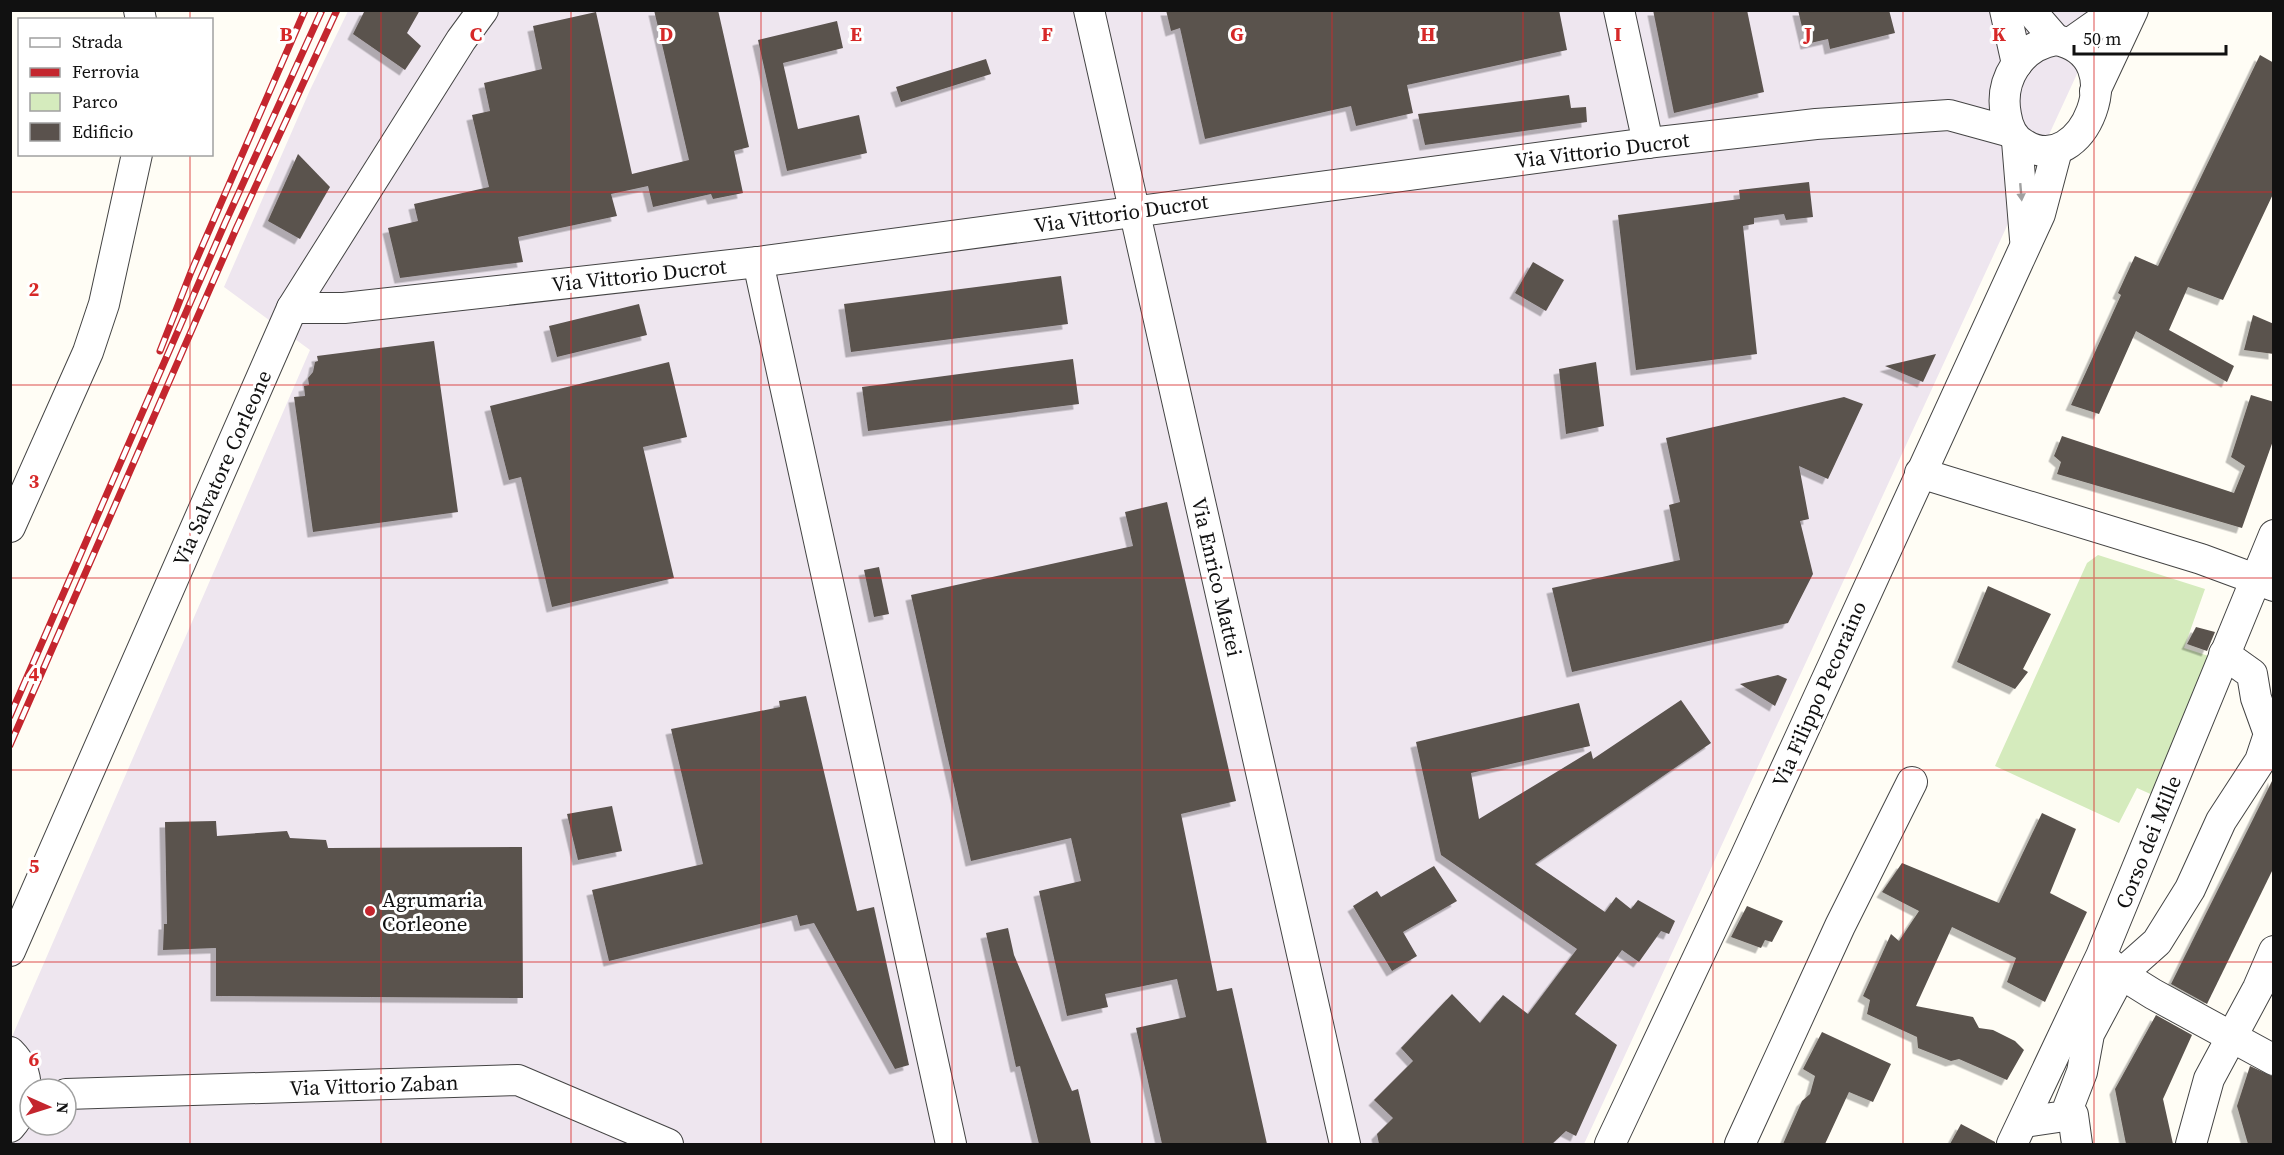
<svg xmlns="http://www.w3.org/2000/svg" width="2284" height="1155" font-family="'Source Serif 4',serif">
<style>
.industrial{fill:#eee6ef;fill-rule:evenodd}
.green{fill:#d5ebbd}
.building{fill:#5a524d;filter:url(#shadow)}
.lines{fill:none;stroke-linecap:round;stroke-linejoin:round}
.minor-casing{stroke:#444;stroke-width:32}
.minor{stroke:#fff;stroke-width:30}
.rail-casing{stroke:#c4262e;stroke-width:7}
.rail{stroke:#fff;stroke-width:4.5;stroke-dasharray:14;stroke-linecap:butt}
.oneway{fill:#a0a0a0}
.grid{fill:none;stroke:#d62828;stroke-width:1.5;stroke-opacity:0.55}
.poi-dot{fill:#c4262e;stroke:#fff;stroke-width:2}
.labels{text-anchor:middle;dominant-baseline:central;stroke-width:6;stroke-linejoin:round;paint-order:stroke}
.street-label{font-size:21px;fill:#111;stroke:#fff}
.poi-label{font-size:21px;fill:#111;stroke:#fff;text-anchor:start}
.grid-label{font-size:20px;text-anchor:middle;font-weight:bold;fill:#d62828;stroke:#fff;stroke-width:6;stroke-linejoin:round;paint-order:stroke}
</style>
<defs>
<filter id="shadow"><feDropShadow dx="-5.5" dy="5.5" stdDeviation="0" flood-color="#0004"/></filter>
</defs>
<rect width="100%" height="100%" fill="#fffdf5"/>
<!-- industrial -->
<path class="industrial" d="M348,11H2106L1584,1144H11V1039L310,350L224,287L310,90ZM30,1089H66V1125H30Z"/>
<!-- green -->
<polygon class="green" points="2098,555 2205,589 2184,648 2215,658 2155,796 2137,788 2119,823 1995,766 2087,563"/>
<!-- building -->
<g class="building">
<polygon points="365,10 420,10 407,33 421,46 405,70 353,34"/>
<polygon points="654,10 718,10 749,147 734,151 743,193 713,199 711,194 653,207 648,186 611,194 617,216 518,237 523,262 400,278 388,228 418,221 414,204 489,187 472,115 490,111 484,83 542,69 533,26 596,12 632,174 689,160"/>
<polygon points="1166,10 1559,10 1567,50 1407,85 1413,113 1356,126 1351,106 1205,139 1180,28 1171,31"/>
<polygon points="1653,10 1747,10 1764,92 1674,113"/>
<polygon points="1798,10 1889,10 1895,33 1830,49 1828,39 1806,44"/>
<polygon points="837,21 843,48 783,63 798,129 859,115 867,153 787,171 758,40"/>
<polygon points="2260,55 2274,63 2274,192 2223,300 2188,287 2169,330 2234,366 2227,382 2136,331 2099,414 2071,405 2121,295 2118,293 2135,256 2158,266"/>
<polygon points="986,59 991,74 901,102 896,87"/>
<polygon points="1569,95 1571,108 1586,107 1587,122 1425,145 1418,114"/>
<polygon points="298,154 330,187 300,239 268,221"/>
<polygon points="1809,182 1813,217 1786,220 1784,214 1754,218 1754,224 1743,226 1757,354 1636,370 1618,215 1740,199 1739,190"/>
<polygon points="1533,262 1564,280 1546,311 1515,293"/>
<polygon points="1061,276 1068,324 851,352 844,304"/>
<polygon points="639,304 647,335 557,357 549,326"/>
<polygon points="2253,315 2274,324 2274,354 2244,350"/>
<polygon points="434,341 458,512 313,532 294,397 305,396 304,386 309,385 308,378 313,372 315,362 318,361 317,356"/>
<polygon points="1936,354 1923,382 1885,366"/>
<polygon points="1073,359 1079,404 868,431 862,387"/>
<polygon points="669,362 687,437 643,447 674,578 552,607 521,477 509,480 490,406"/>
<polygon points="1596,362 1604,426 1566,434 1559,369"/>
<polygon points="2251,395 2274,402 2274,438 2242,528 2057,474 2061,462 2054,456 2062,436 2234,493 2245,466 2231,457"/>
<polygon points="1844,397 1863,404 1828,479 1799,466 1809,519 1800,521 1813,574 1788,623 1572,672 1552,588 1680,560 1669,505 1680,502 1666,438"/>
<polygon points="1167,502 1236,801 1181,814 1217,991 1232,988 1267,1144 1162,1144 1136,1028 1186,1017 1177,979 1105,994 1108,1007 1067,1016 1039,891 1081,881 1071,838 971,861 911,595 1133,546 1125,512"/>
<polygon points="879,567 889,614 874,617 864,570"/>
<polygon points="1988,586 2051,614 2023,669 2028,672 2015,689 1957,662"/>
<polygon points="2196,627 2215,632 2207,651 2187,644"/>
<polygon points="1778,675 1787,679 1775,706 1740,684"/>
<polygon points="806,696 857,911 874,907 909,1065 895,1069 814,923 800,926 797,915 609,961 592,890 703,864 671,729 780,707 779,701"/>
<polygon points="1681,700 1711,743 1535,864 1605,912 1616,897 1631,909 1638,900 1675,921 1669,934 1661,931 1639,962 1622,950 1575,1014 1617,1045 1576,1136 1566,1131 1552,1144 1379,1144 1377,1134 1393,1118 1374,1100 1413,1061 1401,1048 1452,994 1480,1023 1503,995 1528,1014 1577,949 1441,855 1416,742 1579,703 1590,746 1471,773 1479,819 1591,751 1593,759"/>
<polygon points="2274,777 2274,867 2207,1004 2171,984"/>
<polygon points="612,806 622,851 578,860 567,814"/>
<polygon points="2042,813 2076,829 2050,893 2087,912 2045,1002 2007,982 2016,958 1952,927 1916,1006 1973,1017 1979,1028 1993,1030 2015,1041 2024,1050 2007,1080 1959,1059 1951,1061 1918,1048 1917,1037 1867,1014 1870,1000 1863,996 1891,934 1899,941 1919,911 1882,892 1902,863 1999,903"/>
<polygon points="216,821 217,836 287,831 290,838 326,840 328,848 522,847 523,998 216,996 216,948 163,950 164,924 167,924 165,822"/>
<polygon points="1434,866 1457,901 1403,932 1417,956 1392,971 1353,906 1377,891 1381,897"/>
<polygon points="1747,906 1783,921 1772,942 1765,940 1761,948 1731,937"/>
<polygon points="1008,928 1014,955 1072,1091 1078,1089 1091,1144 1039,1144 1020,1066 1016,1067 986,933"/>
<polygon points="2156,1015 2192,1035 2163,1099 2173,1144 2126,1144 2115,1089"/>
<polygon points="1822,1032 1891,1064 1873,1102 1849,1092 1825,1144 1783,1144 1802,1101 1810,1094 1815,1076 1803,1069"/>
<polygon points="2250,1066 2274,1077 2274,1144 2248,1144 2237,1106"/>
<polygon points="1961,1124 1995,1142 1995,1144 1950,1144"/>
</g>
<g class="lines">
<defs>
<g id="minor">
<polyline points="139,10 141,20"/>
<polyline points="1089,10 1345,1144"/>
<polyline points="1619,10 1648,143"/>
<polyline points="2005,10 2017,64"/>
<polyline points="2030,10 2056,40"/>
<path d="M2056,40C2135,55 2082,180 2025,145C2013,139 2008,128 2006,115C1999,80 2020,46 2056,40Z"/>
<polyline points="2070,43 2117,10"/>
<polyline points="2095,91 2133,10"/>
<polyline points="2017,141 2025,239"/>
<polyline points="758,262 951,1144"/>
<polyline points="292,308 344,308 758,262 1648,143 1816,124 1949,115 2011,132"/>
<polyline points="1920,473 2201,559 2274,586"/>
<polyline points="10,527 88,352 104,304 137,154"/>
<polyline points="10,951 292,308 461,40 483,10"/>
<polyline points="2106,960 2121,974 2153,994 2274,1060"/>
<path d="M10,1052C32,1074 30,1104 10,1127"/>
<polyline points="66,1094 518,1080 668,1144"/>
<polyline points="2065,1116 2073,1115 2077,1144"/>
<polyline points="2024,1122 2065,1116 2082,1072 2089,1034 2121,974 2157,942 2190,889 2221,821 2260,761 2269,734 2256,698 2252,674 2224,654"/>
<polyline points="1610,1144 1744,860 2040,214 2057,150"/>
<polyline points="1740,1144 1840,926 1912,782"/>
<polyline points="2012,1144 2101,956 2274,535"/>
<polyline points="2191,1144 2209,1079 2258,988 2274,951"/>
</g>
</defs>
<!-- minor casing -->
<use href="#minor" class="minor-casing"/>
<!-- minor -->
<use href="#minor" class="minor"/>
<defs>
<g id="rail">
<polyline points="160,351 191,272 305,10"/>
<polyline points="10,716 225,223 322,10"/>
<polyline points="10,745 236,229 337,10"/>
</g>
</defs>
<!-- rail casing -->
<use href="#rail" class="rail-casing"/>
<!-- rail -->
<use href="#rail" class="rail"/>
</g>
<!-- one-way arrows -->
<defs><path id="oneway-solid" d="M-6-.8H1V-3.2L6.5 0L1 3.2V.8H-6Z" transform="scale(1.5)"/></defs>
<use class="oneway" href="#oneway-solid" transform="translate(2021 192) rotate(85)"/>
<!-- grid -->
<path class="grid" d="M190,10V20M381,10V1144M571,10V1144M761,10V1144M952,10V1144M1142,10V1144M1332,10V1144M1523,10V1144M1713,10V1144M1903,10V1144M2094,10V1144M190,154V1144M10,192H2274M10,385H2274M10,578H2274M10,770H2274M10,962H2274"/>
<!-- markers -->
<circle class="poi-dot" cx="370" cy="911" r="6"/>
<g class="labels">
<!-- street labels -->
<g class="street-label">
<text transform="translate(1602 150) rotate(-7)">Via Vittorio Ducrot</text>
<text transform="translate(1121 213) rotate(-8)">Via Vittorio Ducrot</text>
<text transform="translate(639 275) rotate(-6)">Via Vittorio Ducrot</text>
<text transform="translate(222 468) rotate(-66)">Via Salvatore Corleone</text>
<text transform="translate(1217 577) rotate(77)">Via Enrico Mattei</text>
<text transform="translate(1819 694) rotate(-66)">Via Filippo Pecoraino</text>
<text transform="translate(2148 842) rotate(-68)">Corso dei Mille</text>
<text transform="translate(374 1085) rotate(-2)">Via Vittorio Zaban</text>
</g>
<!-- poi labels -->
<g class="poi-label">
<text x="382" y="899">Agrumaria<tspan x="382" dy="24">Corleone</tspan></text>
</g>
</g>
<g class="grid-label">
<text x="286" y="41">B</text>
<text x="476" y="41">C</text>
<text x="666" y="41">D</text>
<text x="856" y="41">E</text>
<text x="1047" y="41">F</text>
<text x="1237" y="41">G</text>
<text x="1428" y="41">H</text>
<text x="1618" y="41">I</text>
<text x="1808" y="41">J</text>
<text x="1999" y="41">K</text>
<text x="34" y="296">2</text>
<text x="34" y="488">3</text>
<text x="34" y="681">4</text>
<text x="34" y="873">5</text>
<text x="34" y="1066">6</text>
</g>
<!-- border -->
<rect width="2284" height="1155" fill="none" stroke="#111111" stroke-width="24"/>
<!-- legend -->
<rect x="18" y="18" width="195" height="138" fill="#ffffff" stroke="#a0a0a0" stroke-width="1.5"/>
<rect x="30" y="38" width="30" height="9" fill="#ffffff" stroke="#a0a0a0" stroke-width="1.5"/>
<text x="72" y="48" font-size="18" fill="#111111">Strada</text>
<rect x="30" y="68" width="30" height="9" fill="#c4262e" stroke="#a0a0a0" stroke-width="1.5"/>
<text x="72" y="78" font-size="18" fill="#111111">Ferrovia</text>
<rect x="30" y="93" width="30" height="18" fill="#d5ebbd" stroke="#a0a0a0" stroke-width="1.5"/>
<text x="72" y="108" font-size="18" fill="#111111">Parco</text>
<rect x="30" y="123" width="30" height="18" fill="#5a524d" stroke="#a0a0a0" stroke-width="1.5"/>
<text x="72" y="138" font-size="18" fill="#111111">Edificio</text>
<!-- north arrow -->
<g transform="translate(48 1107) rotate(93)"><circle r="28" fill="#ffffff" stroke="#a0a0a0" stroke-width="1.5"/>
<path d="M0-4.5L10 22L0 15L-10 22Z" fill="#c4262e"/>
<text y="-9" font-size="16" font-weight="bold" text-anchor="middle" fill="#111111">N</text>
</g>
<!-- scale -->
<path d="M2074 45v9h152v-9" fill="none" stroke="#111111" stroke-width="3"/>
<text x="2083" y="45" font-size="18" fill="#111111" stroke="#ffffff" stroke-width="4.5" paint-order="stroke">50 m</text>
</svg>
